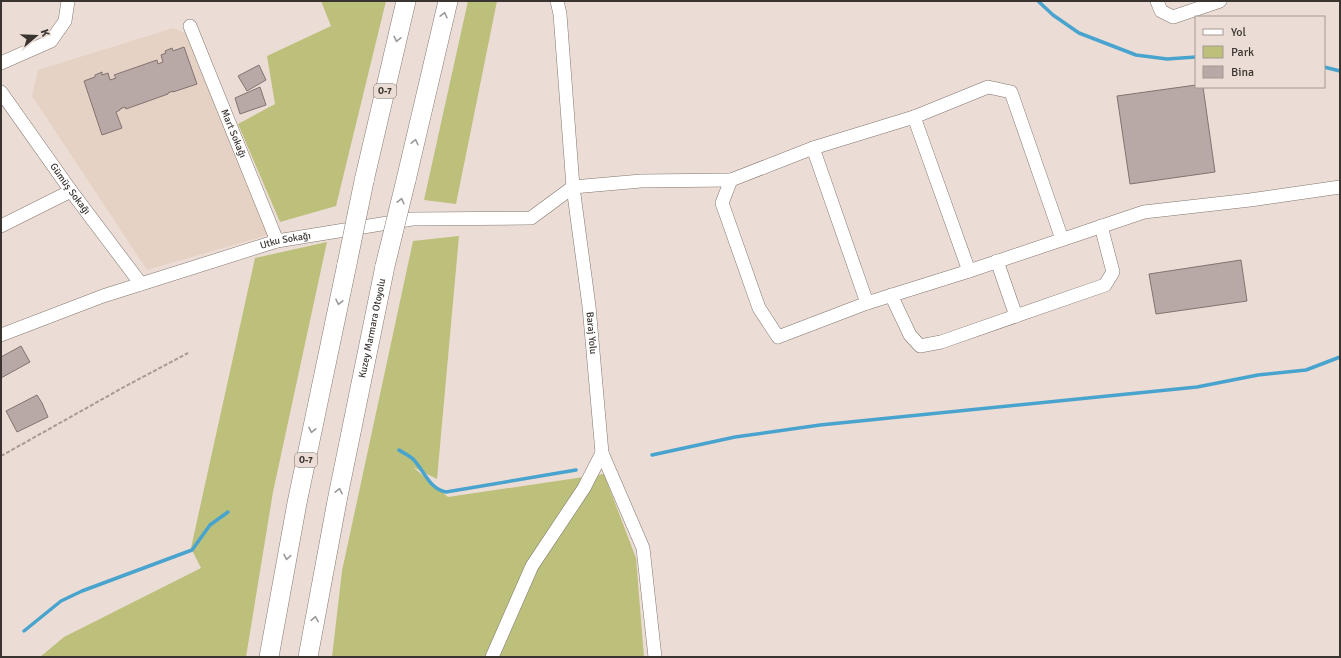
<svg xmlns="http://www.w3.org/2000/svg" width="1341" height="658" font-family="Signika,sans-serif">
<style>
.built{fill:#e6d2c4}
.green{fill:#bcc07b}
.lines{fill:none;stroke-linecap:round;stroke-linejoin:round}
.stream{stroke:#48a4ce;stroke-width:3.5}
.building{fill:#b8a8a6;stroke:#827371}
.minor-casing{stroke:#82766e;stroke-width:14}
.highway-casing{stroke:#82766e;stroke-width:20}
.path{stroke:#a59a94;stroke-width:2;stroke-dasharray:4 2;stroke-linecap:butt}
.minor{stroke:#fff;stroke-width:13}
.highway{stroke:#fff;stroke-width:19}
.highway-bridge-casing{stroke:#82766e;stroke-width:20;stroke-linecap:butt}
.highway-bridge{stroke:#fff;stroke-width:19}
.oneway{stroke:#9c9a98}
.labels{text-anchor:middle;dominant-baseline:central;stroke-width:3;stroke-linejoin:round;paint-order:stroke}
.shield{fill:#ebddd5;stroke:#6f6762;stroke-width:1}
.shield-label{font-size:9px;font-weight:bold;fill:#3a3431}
.street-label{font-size:10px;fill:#3a3431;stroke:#ebddd5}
</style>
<rect width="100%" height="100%" fill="#ebddd5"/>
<!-- built -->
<polygon class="built" points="173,28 186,33 268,235 147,270 32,96 38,70"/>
<!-- green -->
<g class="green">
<polygon points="321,1 386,1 336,206 280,222 238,124 275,104 267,56 331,26"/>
<polygon points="468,1 497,1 456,204 424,200"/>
<polygon points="459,236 437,479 413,467 448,497 604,474 636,558 644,657 332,657 342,571 413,241"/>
<polygon points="327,242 273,492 246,657 40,657 64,637 201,568 191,548 255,258"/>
</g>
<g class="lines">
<!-- stream -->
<g class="stream">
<polyline points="1038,1 1053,15 1079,33 1136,55 1167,59 1196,57"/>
<polyline points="1324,67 1340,71"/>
<path d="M399,450C403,453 409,455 413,459C424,470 429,489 446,492L576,470"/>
<polyline points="652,455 735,437 820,425 1197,387 1258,375 1306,370 1340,357"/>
<polyline points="24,631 61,601 82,591 192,550 210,525 228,512"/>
</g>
</g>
<!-- building -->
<g class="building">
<polygon points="184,47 197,84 173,92 173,91 168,93 168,94 126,109 125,107 120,109 120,110 116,112 122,128 102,135 84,81 95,77 95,75 102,72 102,75 108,73 110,80 116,78 114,75 157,60 158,64 163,62 161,55 166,53 165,51 172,48 173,51"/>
<polygon points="259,65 266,80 247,91 238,76"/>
<polygon points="1196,85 1196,87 1203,87 1215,172 1130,184 1117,96"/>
<polygon points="260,87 266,105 240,114 235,98"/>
<polygon points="1241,260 1247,301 1156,314 1149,274"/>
<polygon points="21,346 30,362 1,378 1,357"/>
<polygon points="37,395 42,403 48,417 17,432 6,411"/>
</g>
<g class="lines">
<defs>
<g id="minor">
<path id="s1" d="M557,1L560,14L573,187L589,306L602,453L643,548L655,657"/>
<polyline points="1157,1 1161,11 1173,17 1220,1"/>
<path id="s2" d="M190,26L277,241"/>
<polyline points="1,63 51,41 65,21 68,1"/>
<path id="s3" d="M1,92L71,191L141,284"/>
<polyline points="914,117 813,148 867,303 969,271"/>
<polyline points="813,148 731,180 722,203 759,308 778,337 867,303"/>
<polyline points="1,226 71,191"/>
<polyline points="1062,239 1011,92 988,87 914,117 969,271 1144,212 1250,200 1340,187"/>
<polyline points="997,261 1016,316"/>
<polyline points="891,295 910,335 920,346 941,342 1105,285 1113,272 1101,226"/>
<path id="s4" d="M1,335L103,296L277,241L412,219L531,218L573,187L641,181L731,180"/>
<polyline points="492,657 532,566 584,488 602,453"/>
</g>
<g id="highway">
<polyline points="406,180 448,1"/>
<polyline points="364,181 406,1"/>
<polyline points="269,657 297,503 347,264"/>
<path id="s5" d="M308,657L337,501L385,266"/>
</g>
</defs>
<!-- minor casing -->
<use href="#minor" class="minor-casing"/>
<!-- highway casing -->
<use href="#highway" class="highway-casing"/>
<!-- path -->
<polyline class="path" points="1,456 124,387 188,353"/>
<!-- minor -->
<use href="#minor" class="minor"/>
<!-- highway -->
<use href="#highway" class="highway"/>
<defs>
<g id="highway-bridge">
<polyline points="347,264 364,181"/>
<polyline points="385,266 406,180"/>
</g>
</defs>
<!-- highway-bridge casing -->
<use href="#highway-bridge" class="highway-bridge-casing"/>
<!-- highway-bridge -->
<use href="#highway-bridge" class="highway-bridge"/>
</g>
<!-- one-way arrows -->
<defs><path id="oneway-chevron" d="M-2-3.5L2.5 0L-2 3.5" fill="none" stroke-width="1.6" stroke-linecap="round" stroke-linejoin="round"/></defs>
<g class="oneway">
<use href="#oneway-chevron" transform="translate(444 15) rotate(-77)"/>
<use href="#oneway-chevron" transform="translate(397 39) rotate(103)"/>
<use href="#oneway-chevron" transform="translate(415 142) rotate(-77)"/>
<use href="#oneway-chevron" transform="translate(401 201) rotate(-76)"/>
<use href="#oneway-chevron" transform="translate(339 302) rotate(102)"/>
<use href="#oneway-chevron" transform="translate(312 430) rotate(102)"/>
<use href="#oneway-chevron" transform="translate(339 491) rotate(-78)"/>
<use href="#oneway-chevron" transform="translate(287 557) rotate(101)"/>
<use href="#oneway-chevron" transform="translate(315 619) rotate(-80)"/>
</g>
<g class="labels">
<!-- shield labels -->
<g class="shield">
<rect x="374" y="84" width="22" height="14" rx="3"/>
<rect x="295" y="453" width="22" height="14" rx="3"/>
</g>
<g class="shield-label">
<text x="385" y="91">O-7</text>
<text x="306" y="460">O-7</text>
</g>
<!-- street labels -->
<g class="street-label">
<text stroke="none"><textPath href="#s2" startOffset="116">Mart Sokağı</textPath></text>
<text stroke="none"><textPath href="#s3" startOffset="119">Gümüş Sokağı</textPath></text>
<text stroke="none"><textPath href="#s4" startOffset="300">Utku Sokağı</textPath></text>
<text stroke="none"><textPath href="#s5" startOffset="335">Kuzey Marmara Otoyolu</textPath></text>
<text stroke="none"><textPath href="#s1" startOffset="334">Baraj Yolu</textPath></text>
</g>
</g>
<!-- border -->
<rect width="1341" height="658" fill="none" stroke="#3a3431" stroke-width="4"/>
<!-- legend -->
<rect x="1195" y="16" width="130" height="72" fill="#ebddd5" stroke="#a49993"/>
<rect x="1203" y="29" width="20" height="6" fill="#ffffff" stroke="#a49993"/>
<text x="1231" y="36" font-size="12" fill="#3a3431">Yol</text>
<rect x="1203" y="46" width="20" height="12" fill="#bcc07b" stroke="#a49993"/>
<text x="1231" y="56" font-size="12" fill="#3a3431">Park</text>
<rect x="1203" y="66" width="20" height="12" fill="#b8a8a6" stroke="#a49993"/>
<text x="1231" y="76" font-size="12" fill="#3a3431">Bina</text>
<!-- north arrow -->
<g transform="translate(36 36) rotate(71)" stroke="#ebddd5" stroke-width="3" paint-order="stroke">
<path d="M0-3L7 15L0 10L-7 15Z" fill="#3a3431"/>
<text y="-6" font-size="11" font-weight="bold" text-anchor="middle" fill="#3a3431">K</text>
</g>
</svg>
